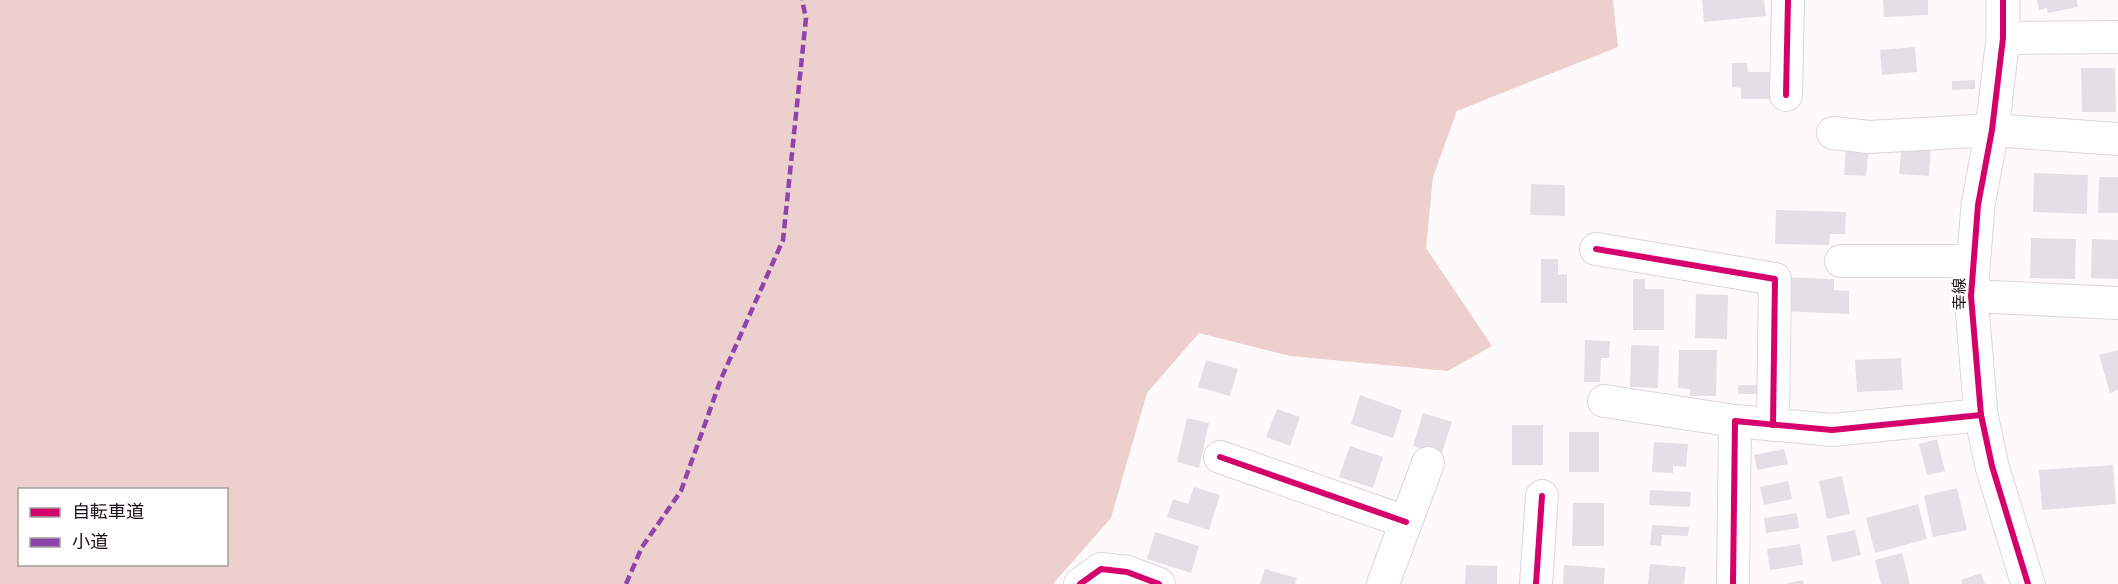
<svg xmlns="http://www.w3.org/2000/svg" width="2118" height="584" font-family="'Nunito Sans','Noto Sans JP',sans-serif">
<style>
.forest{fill:#edcfcd;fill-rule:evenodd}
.building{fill:#e3dfe4}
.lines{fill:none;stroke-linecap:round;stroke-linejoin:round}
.street-casing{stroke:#dcd5da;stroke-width:34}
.secondary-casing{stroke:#dcd5da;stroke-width:35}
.street{stroke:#fffeff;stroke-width:32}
.secondary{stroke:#fffeff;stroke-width:33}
.quiet{stroke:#8e44ad;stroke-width:4.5;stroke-dasharray:9 4.5;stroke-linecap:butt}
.cycleway-casing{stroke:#fff;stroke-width:10}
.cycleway{stroke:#d6006c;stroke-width:6}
.labels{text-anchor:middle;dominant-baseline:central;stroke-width:4.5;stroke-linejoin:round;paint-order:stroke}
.street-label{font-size:16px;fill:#170f15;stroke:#fff}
</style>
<rect width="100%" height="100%" fill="#fefafc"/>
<!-- forest -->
<path class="forest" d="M0,0H1613L1618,47L1457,111L1433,177L1426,248L1492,346L1448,371L1290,356L1199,333L1147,393L1111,518L1053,584H0ZM20,490H226V564H20Z"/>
<!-- building -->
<g class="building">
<polygon points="1702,0 1764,0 1766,16 1704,22"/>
<polygon points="1883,0 1928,0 1928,15 1884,17"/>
<polygon points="2037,0 2077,0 2078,7 2048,13 2047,8 2039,10"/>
<polygon points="1915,47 1917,72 1882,75 1880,50"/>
<polygon points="1732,63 1747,63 1748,72 1776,72 1777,99 1741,99 1741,88 1732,87"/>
<polygon points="2081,68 2115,68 2116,112 2082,112"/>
<polygon points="1975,80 1975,89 1952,90 1952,81"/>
<polygon points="1902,142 1931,144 1929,176 1899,174"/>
<polygon points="1846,145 1869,147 1866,176 1844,175"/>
<polygon points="2034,173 2088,175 2087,214 2033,212"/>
<polygon points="2099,177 2118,177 2118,213 2098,213"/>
<polygon points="1531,184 1565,185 1565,216 1530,215"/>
<polygon points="1776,210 1846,212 1845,234 1830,234 1829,245 1775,244"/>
<polygon points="2031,238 2076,239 2075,279 2030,278"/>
<polygon points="2092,239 2118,240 2118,279 2091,278"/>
<polygon points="1541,259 1558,259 1558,275 1567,274 1567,303 1541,303"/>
<polygon points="1780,277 1834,279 1834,290 1849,291 1849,314 1779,311"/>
<polygon points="1633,279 1645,279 1645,289 1664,289 1664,330 1633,330"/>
<polygon points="1696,294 1728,295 1727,339 1695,338"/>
<polygon points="1585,340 1610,341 1609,358 1601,358 1600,382 1584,382"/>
<polygon points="1631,345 1659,346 1658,388 1630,387"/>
<polygon points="1679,350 1717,350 1716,396 1690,396 1690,389 1678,388"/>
<polygon points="2118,350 2118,390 2110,393 2099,355"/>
<polygon points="1901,358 1903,390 1857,392 1855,360"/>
<polygon points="1206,360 1238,369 1230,396 1198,387"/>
<rect x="1738" y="385" width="23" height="9"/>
<polygon points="1360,395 1402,410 1393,438 1351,424"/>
<polygon points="1277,409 1300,417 1290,446 1266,437"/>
<polygon points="1423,413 1452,422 1441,455 1413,446"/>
<polygon points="1187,418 1209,423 1199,468 1177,462"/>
<rect x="1512" y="425" width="31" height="40"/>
<rect x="1569" y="432" width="30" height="40"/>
<polygon points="1937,439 1945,471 1927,475 1919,444"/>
<polygon points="1654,442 1688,444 1686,467 1673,466 1673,473 1652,472"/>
<polygon points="1350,446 1383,457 1373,488 1339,477"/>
<polygon points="1784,449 1788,464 1757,470 1754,455"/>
<polygon points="2113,465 2116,504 2042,510 2039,470"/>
<polygon points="1842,476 1850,514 1827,519 1819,481"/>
<polygon points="1788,481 1792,499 1764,505 1760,487"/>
<polygon points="1194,487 1220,495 1209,530 1167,517 1173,499 1188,504"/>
<polygon points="1957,488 1967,530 1933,537 1924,496"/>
<polygon points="1650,490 1691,492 1690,507 1649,505"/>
<polygon points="1573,503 1604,503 1604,546 1572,546"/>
<polygon points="1918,504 1927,539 1875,553 1866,518"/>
<polygon points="1797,513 1799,528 1766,533 1764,518"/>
<polygon points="1652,525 1689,527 1688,536 1662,535 1661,546 1650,545"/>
<polygon points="1855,530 1861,555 1832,562 1826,536"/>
<polygon points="1155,532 1199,546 1191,573 1147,559"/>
<polygon points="1800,544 1803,565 1770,570 1767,549"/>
<polygon points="1902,553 1910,584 1881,584 1875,560"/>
<polygon points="1650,564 1686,567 1684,584 1648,584"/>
<polygon points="1466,565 1497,566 1497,584 1465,584"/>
<polygon points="1564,565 1605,568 1604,584 1563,584"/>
<polygon points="1265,569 1297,578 1295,584 1260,584"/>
<polygon points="1981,573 1985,584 1962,584 1961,580"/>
<polygon points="1803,580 1804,584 1788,584 1788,583"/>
</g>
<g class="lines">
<defs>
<g id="street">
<polyline points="2003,38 2118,37"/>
<polyline points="1786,95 1788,0"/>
<polyline points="1833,133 1869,137 1992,130 2118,139"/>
<polyline points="1596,249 1775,279 1773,425"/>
<polyline points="1841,261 1974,261"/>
<polyline points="1971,296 2118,303"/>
<polyline points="1604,401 1735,421"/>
<polyline points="1220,457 1406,522"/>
<polyline points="1080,584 1101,569 1127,572 1159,584"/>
<polyline points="1383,584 1428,463"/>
<polyline points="1536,584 1542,496"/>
<polyline points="1733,584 1735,421 1832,430 1981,415"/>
</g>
<polyline id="secondary" points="2003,0 2003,38 1992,130 1978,205 1971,296 1981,415 1992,466 2028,584"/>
</defs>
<!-- street casing -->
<use href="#street" class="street-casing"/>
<!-- secondary casing -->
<use href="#secondary" class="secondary-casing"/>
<!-- street -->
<use href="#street" class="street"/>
<!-- secondary -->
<use href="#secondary" class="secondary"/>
<!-- quiet -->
<polyline class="quiet" points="626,584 642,547 681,491 721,379 783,240 806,18 802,0"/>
<defs>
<g id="cycleway">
<polyline points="2003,0 2003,38 1992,130 1978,205 1971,296 1981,415 1992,466 2028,584"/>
<polyline points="1786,95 1788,0"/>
<polyline points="1596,249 1775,279 1773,425"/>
<polyline points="1220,457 1406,522"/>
<polyline points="1080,584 1101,569 1127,572 1159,584"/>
<polyline points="1536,584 1542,496"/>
<polyline points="1733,584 1735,421 1832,430 1981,415"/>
</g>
</defs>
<!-- cycleway casing -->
<use href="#cycleway" class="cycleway-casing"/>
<!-- cycleway -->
<use href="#cycleway" class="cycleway"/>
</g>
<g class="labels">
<!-- street labels -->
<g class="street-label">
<text transform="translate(1960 294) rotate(-90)">幸線</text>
</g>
</g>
<!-- legend -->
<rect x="18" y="488" width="210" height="78" fill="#ffffff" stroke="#a29fa1" stroke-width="1.5"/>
<rect x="30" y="508" width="30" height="9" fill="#d6006c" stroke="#a29fa1" stroke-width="1.5"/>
<text x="72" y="518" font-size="18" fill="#170f15">自転車道</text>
<rect x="30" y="538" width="30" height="9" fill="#8e44ad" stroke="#a29fa1" stroke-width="1.5"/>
<text x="72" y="548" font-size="18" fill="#170f15">小道</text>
</svg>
